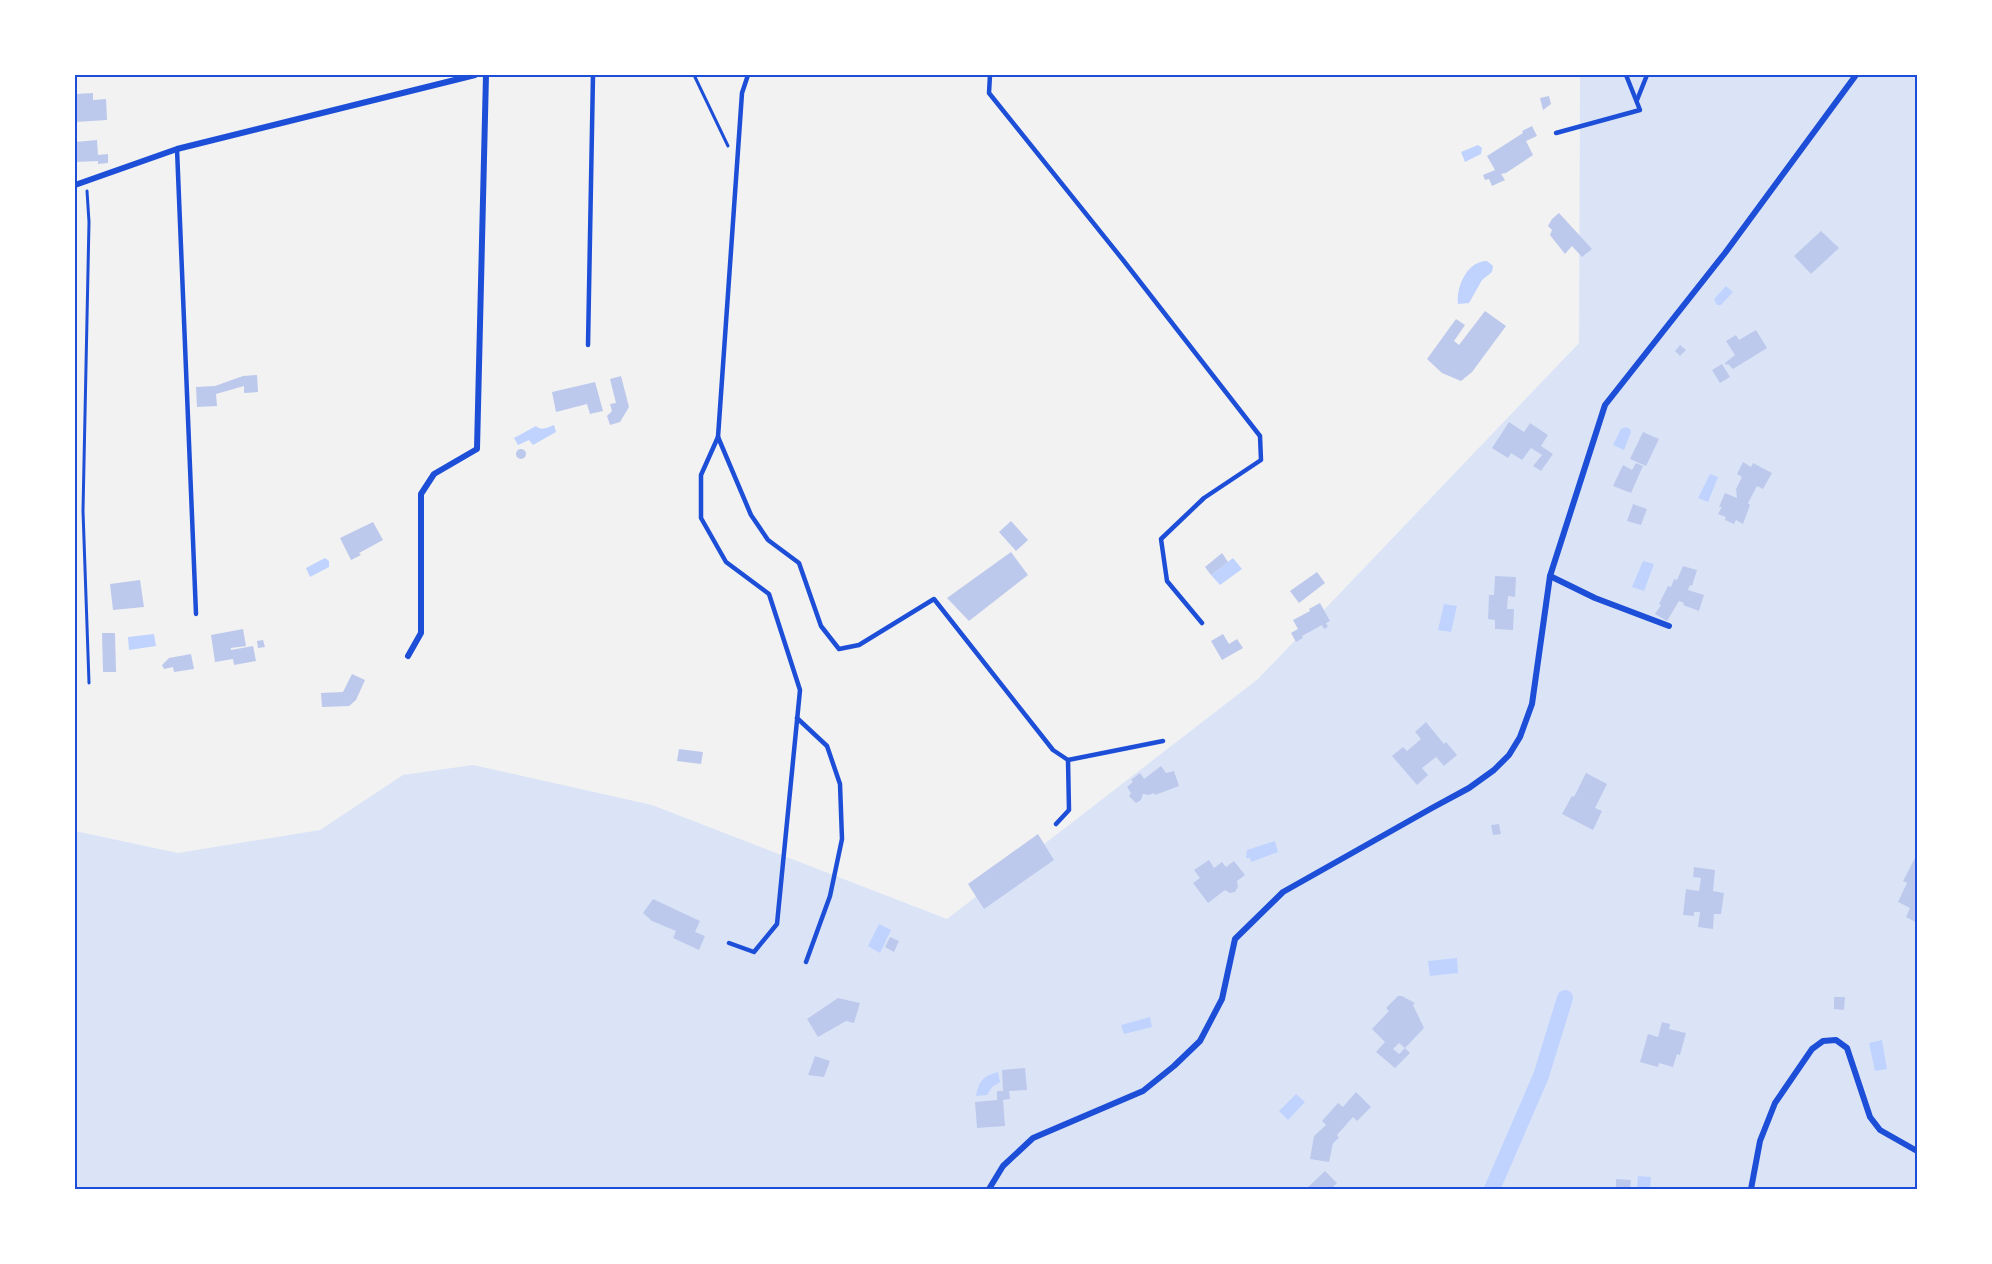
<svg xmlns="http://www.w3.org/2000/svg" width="1992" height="1264" font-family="Jost,sans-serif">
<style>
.green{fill:#dbe4f7}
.water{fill:#bfd3fe}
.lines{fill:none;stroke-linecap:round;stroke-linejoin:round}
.canal{stroke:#bfd3fe;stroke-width:16}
.building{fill:#bdc9ec;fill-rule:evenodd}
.path{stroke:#1d4ed8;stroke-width:3}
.service{stroke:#1d4ed8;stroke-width:4.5}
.minor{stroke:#1d4ed8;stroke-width:6}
.neatline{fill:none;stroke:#1d4ed8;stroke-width:2}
</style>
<rect width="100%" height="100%" fill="#f2f2f2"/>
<!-- green -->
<polygon class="green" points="1580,75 1917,75 1917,1189 75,1189 75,831 178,853 320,830 403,775 473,765 652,805 947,919 1258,679 1579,343"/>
<!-- water -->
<g class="water">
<polygon points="1478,145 1482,148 1481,154 1465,162 1461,152"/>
<path d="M1487,261L1493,266L1492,272L1482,280L1469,303L1458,304C1456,287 1467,261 1487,261Z"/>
<polygon points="1726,286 1733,292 1721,305 1717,305 1714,299"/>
<path d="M554,425L556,432L533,445L529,440L518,445L514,438L536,426C541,431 547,428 554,425Z"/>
<polygon points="1626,427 1630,429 1631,432 1624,450 1613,445 1621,429"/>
<polygon points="1710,474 1718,477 1708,502 1698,498"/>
<polygon points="325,558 329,561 329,567 310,577 306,568"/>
<polygon points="1233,558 1242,569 1220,585 1211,575"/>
<polygon points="1643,561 1654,564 1644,591 1632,587"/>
<polygon points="1444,604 1457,606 1451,632 1438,630"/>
<polygon points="154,634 156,646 129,650 128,637"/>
<polygon points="1275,841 1278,852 1251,862 1250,858 1246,858 1247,850"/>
<polygon points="879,924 891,930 880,953 868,946"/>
<polygon points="1457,958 1458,973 1430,976 1428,961"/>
<polygon points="1150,1017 1152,1027 1124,1034 1121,1025"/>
<polygon points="1882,1040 1887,1069 1875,1071 1869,1043"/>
<path d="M998,1072L1000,1082L992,1087L987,1095L976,1096C979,1081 983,1076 998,1072Z"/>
<polygon points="1296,1094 1305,1102 1288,1120 1279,1111"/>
<polygon points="1638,1176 1651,1177 1650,1189 1637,1189"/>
</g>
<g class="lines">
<!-- canal -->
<polyline class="canal" points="1492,1189 1541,1076 1565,998"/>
</g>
<!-- building -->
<g class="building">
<polygon points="93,93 93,100 106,99 107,120 75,122 75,94"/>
<polygon points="1549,96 1551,104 1543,110 1540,98"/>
<polygon points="1532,126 1537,136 1526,141 1533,155 1506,173 1501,174 1505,180 1492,186 1489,179 1485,180 1483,175 1495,170 1487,156 1523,133 1522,131"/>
<polygon points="97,140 98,155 108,154 108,163 98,164 98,161 75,162 75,142"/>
<polygon points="1559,213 1592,249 1582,257 1572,246 1565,254 1550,235 1552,230 1548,226 1552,219"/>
<polygon points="1821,231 1839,248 1811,274 1794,256"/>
<polygon points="1485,311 1506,326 1472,372 1461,381 1442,373 1427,359 1456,319 1465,325 1454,341 1459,345"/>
<polygon points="1756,330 1767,348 1733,369 1728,364 1726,365 1725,363 1735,355 1726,341 1736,335 1739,340"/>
<polygon points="1680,345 1686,350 1680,356 1675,351"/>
<polygon points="1722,364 1730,377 1720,383 1712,370"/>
<polygon points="257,375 258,392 244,393 244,386 216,394 217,406 197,407 196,387 215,386 243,376"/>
<polygon points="621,376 629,407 620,422 610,425 607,416 612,411 610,404 616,403 610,379"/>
<polygon points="595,382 603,411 590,414 587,404 556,412 552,392"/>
<polygon points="1509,422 1524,432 1530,423 1548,435 1541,446 1553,454 1541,471 1533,466 1542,455 1531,448 1522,460 1511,453 1508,458 1492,448"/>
<polygon points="1643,432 1659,439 1646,466 1630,459"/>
<circle cx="521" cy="454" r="5"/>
<polygon points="1743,462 1751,467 1753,463 1772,473 1763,489 1757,486 1748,503 1750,505 1743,524 1736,520 1734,524 1725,520 1726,517 1718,514 1722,507 1719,507 1725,493 1737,498 1736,489 1742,477 1737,474"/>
<polygon points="1636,463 1643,466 1631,493 1613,486 1623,465 1632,470"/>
<polygon points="1633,504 1647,509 1641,525 1627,521"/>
<polygon points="1011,521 1028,540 1016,551 999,532"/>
<polygon points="373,522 383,540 359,553 361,555 351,560 340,538"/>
<polygon points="1011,552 1028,575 969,621 947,598"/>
<polygon points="1222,553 1228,562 1211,575 1205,567"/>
<polygon points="1683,566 1697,570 1692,586 1690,585 1688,590 1704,595 1699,611 1683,605 1684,603 1679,601 1667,621 1655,614 1661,605 1659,604 1668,586 1671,587 1674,579 1677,580"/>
<polygon points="1317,572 1325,583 1299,603 1290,591"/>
<polygon points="1495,576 1516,577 1515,597 1508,596 1507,609 1514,609 1513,630 1495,629 1495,620 1488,619 1489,595 1494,595"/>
<polygon points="140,580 144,607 113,610 110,584"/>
<polygon points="1320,603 1330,621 1326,623 1328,627 1324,629 1322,625 1302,636 1303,638 1296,642 1291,633 1298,629 1293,620 1310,611 1309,609"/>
<polygon points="243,629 246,646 231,648 231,650 253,646 256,661 234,665 233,659 215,662 211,635"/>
<polygon points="102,633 115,633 116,672 103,672"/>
<polygon points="1223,634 1229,644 1237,639 1243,648 1222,660 1211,641"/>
<polygon points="263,640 265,647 258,648 257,641"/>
<polygon points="191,654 194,669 174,672 173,667 164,669 162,665 169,658"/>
<polygon points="352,674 365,680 356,700 349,706 322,707 321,693 343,692"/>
<polygon points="1426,722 1444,744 1446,742 1457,755 1444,766 1436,757 1422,768 1428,775 1417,785 1392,756 1403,747 1407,751 1421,739 1415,732"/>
<polygon points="679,749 703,752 701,764 677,761"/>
<polygon points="1161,766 1166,773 1174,771 1179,786 1155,795 1154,793 1149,795 1143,794 1141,800 1136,803 1129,796 1131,793 1127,787 1133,782 1131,780 1140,773 1144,779"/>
<polygon points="1586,773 1607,784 1595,808 1602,811 1593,830 1562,814 1572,796 1574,797"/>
<polygon points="1499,824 1501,834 1493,835 1491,825"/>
<polygon points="1038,834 1054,860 984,909 968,884"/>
<polygon points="1915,858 1917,860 1917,923 1906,917 1910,908 1898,902 1907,883 1903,881"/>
<polygon points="1209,860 1214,868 1222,862 1226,867 1234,861 1245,875 1237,881 1238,887 1235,892 1230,893 1225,890 1208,903 1193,883 1200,878 1194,870"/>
<polygon points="1694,867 1715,870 1713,891 1724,893 1721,914 1714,914 1713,929 1698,927 1700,912 1694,912 1694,916 1683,915 1686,889 1699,891 1701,878 1693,877"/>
<polygon points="653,899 700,921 695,932 705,936 699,950 673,938 676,931 652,921 643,913"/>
<polygon points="890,937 899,941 894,952 885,947"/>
<path d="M1398,996H1402L1415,1003L1413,1005L1424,1028L1405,1048L1410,1053L1395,1068L1376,1052L1385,1042L1372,1029L1389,1011L1386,1008ZM1399,1043L1405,1048L1399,1054L1393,1049Z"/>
<polygon points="1834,997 1845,997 1844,1010 1834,1009"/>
<polygon points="838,998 860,1003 854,1023 846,1021 818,1037 807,1019"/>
<polygon points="1662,1022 1670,1024 1669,1029 1686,1033 1680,1055 1677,1054 1673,1067 1659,1063 1658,1067 1640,1062 1648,1034 1658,1037"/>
<polygon points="815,1056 830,1061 824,1077 808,1075"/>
<polygon points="1025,1068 1027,1090 1009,1091 1010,1099 1003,1100 1005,1126 977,1128 975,1102 997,1100 997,1091 1003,1091 1002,1070"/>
<polygon points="1356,1092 1371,1107 1357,1121 1353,1117 1337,1135 1339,1138 1333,1143 1329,1162 1310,1159 1314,1136 1326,1125 1322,1121 1338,1103 1343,1107"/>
<polygon points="1325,1171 1337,1183 1331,1189 1306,1189"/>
<polygon points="1616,1179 1631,1180 1630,1189 1616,1189"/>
</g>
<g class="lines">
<!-- path -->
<g class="path">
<polyline points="694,75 728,146"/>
<polyline points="87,191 89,222 83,511 89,683"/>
</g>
<!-- service -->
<g class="service">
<polyline points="990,75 989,93 1123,260 1260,436 1261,460 1204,498 1161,539 1167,581 1202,623"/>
<polyline points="1637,100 1647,75"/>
<polyline points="1556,133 1640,110 1626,75"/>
<polyline points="177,149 196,614"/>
<polyline points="588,345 593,75"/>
<polyline points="718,437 751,515 768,540 799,563 821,626 839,649 859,645 934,599 1053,750 1068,760 1163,741"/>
<polyline points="797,718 827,746 840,784 842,839 830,896 806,962"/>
<polyline points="1056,824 1069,810 1068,760"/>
<polyline points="729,943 754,952 777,924 800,690 769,594 726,562 701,518 701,475 718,437 742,93 748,75"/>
</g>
<!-- minor -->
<g class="minor">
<polyline points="75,185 177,149 475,75"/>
<polyline points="1550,576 1595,598 1669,626"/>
<polyline points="408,656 421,633 421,494 434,474 477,449 486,75"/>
<polyline points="989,1189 1003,1166 1033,1138 1143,1091 1174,1066 1200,1041 1222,999 1235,939 1283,892 1432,808 1469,788 1494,770 1509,755 1520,737 1532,704 1550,576 1605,405 1725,253 1856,75"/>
<polyline points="1751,1189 1760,1141 1775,1103 1812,1049 1823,1041 1836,1040 1847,1048 1870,1117 1880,1130 1917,1151"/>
</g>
</g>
<!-- border -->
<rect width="1992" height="1264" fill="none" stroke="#ffffff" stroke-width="153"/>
<rect x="76" y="76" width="1840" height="1112" class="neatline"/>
</svg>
